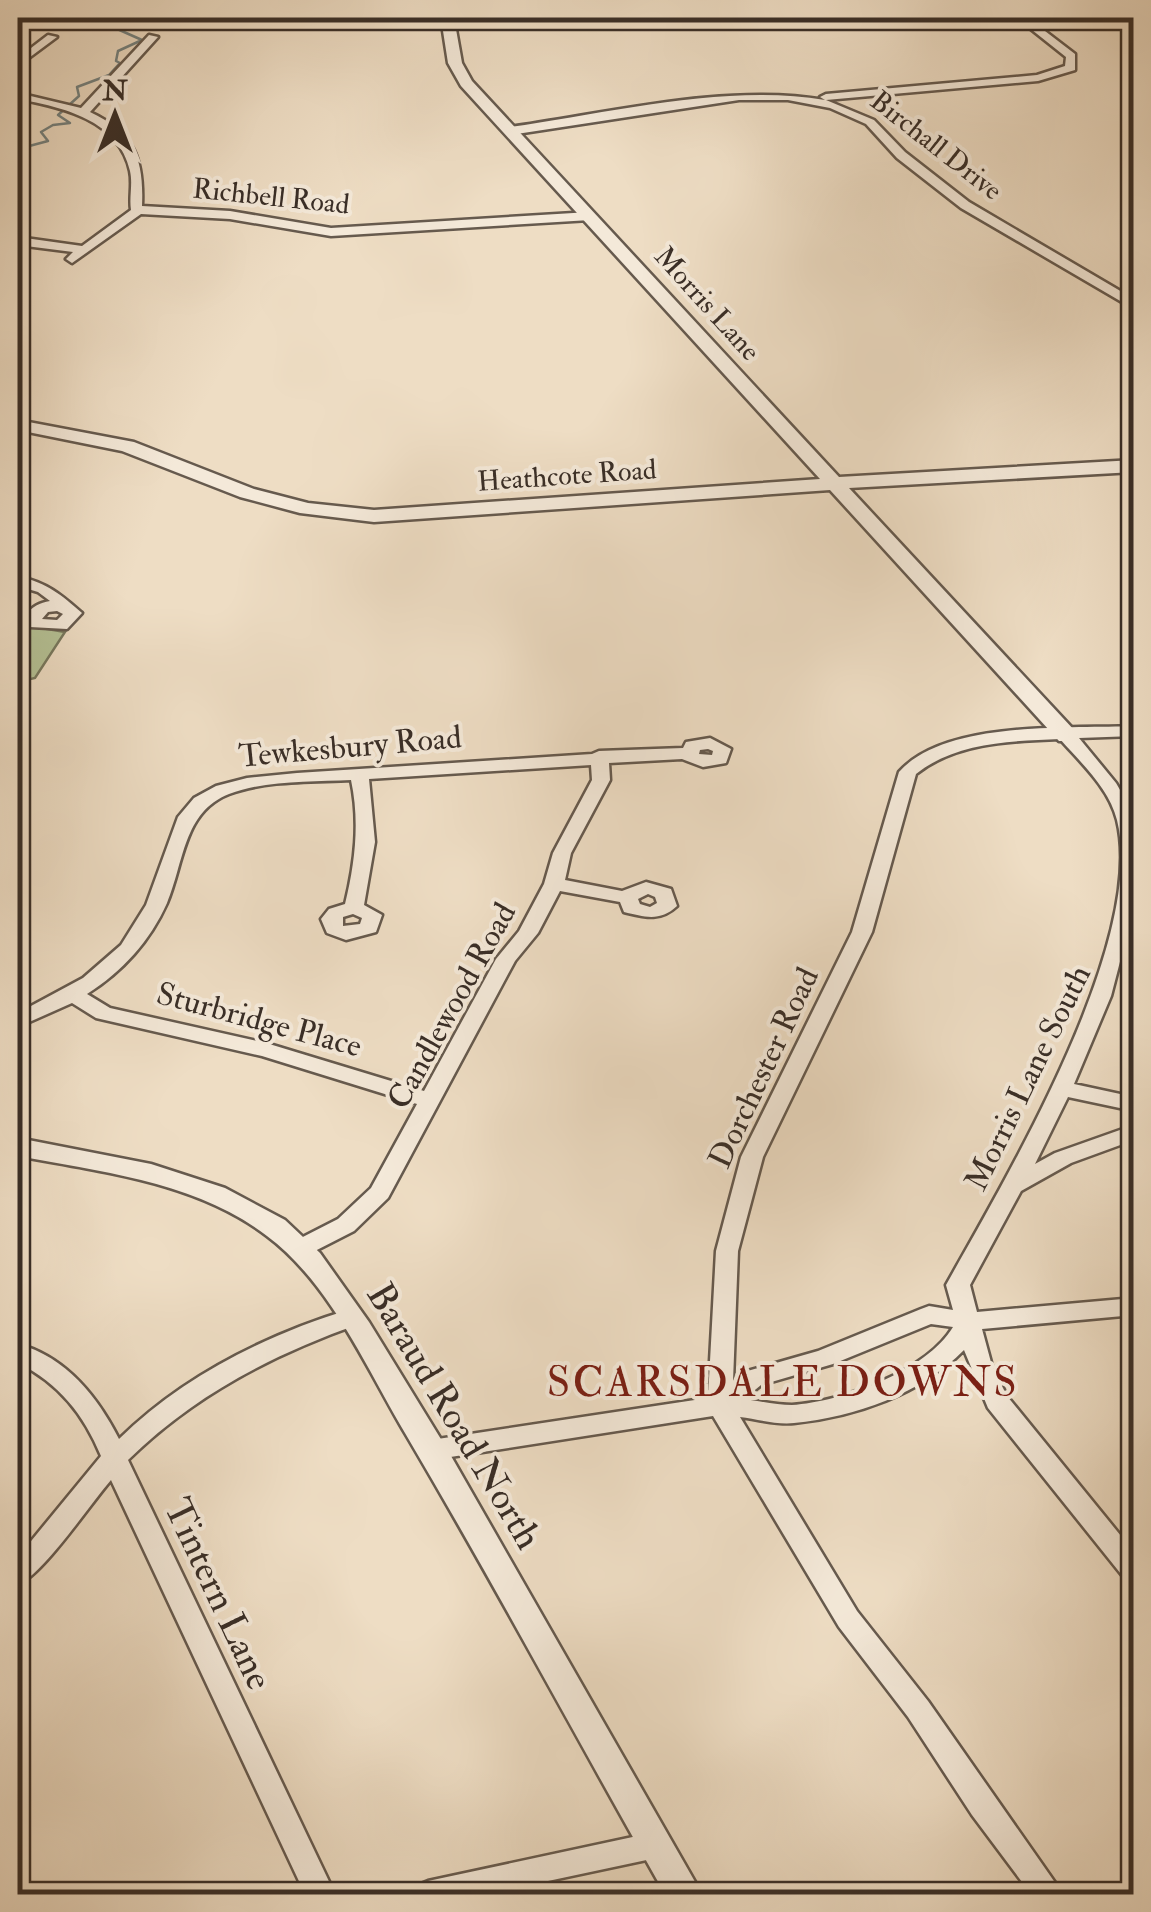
<svg xmlns="http://www.w3.org/2000/svg" width="1151" height="1912" font-family="'IM FELL Double Pica',serif">
<style>
.green{fill:#b5c296;stroke:#77785e;stroke-width:2.5}
.lines{fill:none;stroke-linecap:round;stroke-linejoin:round}
.stream{stroke:#748280;stroke-width:2.5}
.minor-casing{stroke:#665a4e;stroke-width:5}
.tertiary-casing{stroke:#665a4e;stroke-width:5}
.minor{fill:#f4e9d9;fill-rule:evenodd}
.tertiary{fill:#f4e9d9;fill-rule:evenodd}
.labels{text-anchor:middle;dominant-baseline:central;stroke-width:8;stroke-linejoin:round;paint-order:stroke}
.far-street-label{font-size:28px;fill:#392e27;stroke:#f4e9d9}
.street-label{font-size:32px;fill:#392e27;stroke:#f4e9d9}
.near-street-label{font-size:38px;fill:#392e27;stroke:#f4e9d9}
.near-neighbourhood-label{font-size:42px;letter-spacing:2.5px;fill:#7a1f14;stroke:#f4e9d9}
</style>
<rect width="100%" height="100%" fill="#eeddc4"/>
<filter id="stains"><feTurbulence type="fractalNoise" baseFrequency=".002" numOctaves="4"/><feColorMatrix values="0 0 0 0 .2 0 0 0 0 .09 0 0 0 0 .02 0 0 0 .5 -.17"/></filter>
<radialGradient id="worn" r=".72"><stop offset=".6" stop-color="#630" stop-opacity="0"/><stop offset="1" stop-color="#630" stop-opacity=".3"/></radialGradient>
<!-- green -->
<polygon class="green" points="18,624 65,632 35,678 18,682"/>
<g class="lines">
<!-- stream -->
<polyline class="stream" points="18,149 48,141 41,132 53,125 70,123 58,115 79,96 77,87 109,75 120,63 116,61 118,51 142,40 115,28 114,18"/>
<defs>
<g id="minor">
<path d="M1017,18H1028L1075,54V70L1038,81L826,100L874,120L905,152L969,202L1134,299V309L961,208L897,158L866,124L830,108L788,100H739L510,135L504,131L510,127C609,113 727,83 825,100L820,97L826,94L1037,75L1065,66L1066,57Z"/>
<polygon points="48,35 57,37 18,66 18,58"/>
<path d="M149,35L158,37L90,112C135,133 144,160 142,206L230,211L331,228L590,212L596,216L590,220L331,236L230,219L141,214L72,263L66,259L73,252L18,245V237L82,246L131,210C129,197 133,184 130,171C119,120 62,107 18,99V93L81,108Z"/>
<path d="M18,576C49,584 60,594 82,613L67,629L30,627L25,616C32,606 40,603 50,601L38,592L18,586ZM57,611L63,614L57,620L42,619L48,612Z"/>
<path d="M1134,726V736L1079,738L1116,783L1134,814V908L1111,996L1074,1084L1134,1097V1111L1068,1097L1035,1164L1055,1153L1134,1125V1140L1071,1163L1021,1191L970,1285L977,1312L1134,1298V1315L982,1329L992,1366L1007,1396L1134,1552V1582L1125,1579L988,1408L964,1350C921,1394 855,1417 794,1423C777,1425 757,1419 740,1417L857,1611L928,1701L1063,1894H1031L972,1815L908,1717L839,1627L713,1416L431,1460L422,1457L419,1450L422,1443L431,1440L708,1398L716,1251L741,1157L852,932L899,772C945,720 1069,729 1134,726ZM1060,739C1081,763 1109,788 1117,820C1147,942 1006,1178 946,1285L953,1310L929,1306L921,1309L818,1351L744,1372L733,1381L738,1251L763,1157L872,932L916,774C956,742 1011,741 1060,739ZM931,1324L953,1327C927,1371 841,1402 792,1405C777,1405 759,1401 744,1399L761,1385L833,1364Z"/>
<path d="M710,738L731,749L726,763L703,767L682,759L609,763L610,780L571,853L565,880L622,891L646,882L671,889L677,906C660,922 645,917 624,912L620,902L560,891L538,933L515,961L388,1198L354,1231L309,1254H293L290,1248L293,1242L338,1219L371,1188L417,1104L262,1056L96,1018L72,1003L18,1027V1013L83,978L121,945L146,905L178,817L194,798L216,786L247,778L297,773L592,754L599,751L683,748L686,742ZM708,749L713,751L712,755L699,754L700,750ZM591,765L592,780L553,853L544,884L519,931L496,959L424,1091L266,1043L110,1008L87,994C122,972 150,941 167,903C184,863 183,812 229,794C266,780 312,782 351,780C360,822 355,863 345,904L329,909L321,919L327,933L346,940L376,932L382,915L364,905L375,842L369,779ZM648,894L655,897L657,903L650,907L640,904L638,899ZM353,914L362,918L360,924L343,926V917Z"/>
<path d="M351,1309L359,1312L363,1318L359,1324C272,1355 194,1395 128,1460L335,1894H305L111,1480C91,1503 41,1577 18,1584V1557L101,1456C84,1415 59,1383 18,1363V1344C66,1357 97,1396 119,1439C183,1376 266,1335 351,1309Z"/>
<polygon points="656,1832 666,1836 670,1845 666,1854 656,1858 487,1894 413,1894 418,1885 428,1881"/>
</g>
<g id="tertiary">
<polygon points="441,18 454,18 462,63 472,81 839,477 1134,460 1134,472 849,488 1075,731 1078,736 1075,741 1059,741 830,490 374,522 300,513 240,497 122,451 18,430 18,420 134,442 254,489 308,503 374,510 820,479 461,86 448,63"/>
<path d="M18,1138L151,1164L225,1188L285,1220L320,1253L369,1322L447,1449L702,1894H665C578,1741 495,1585 405,1433C366,1367 330,1283 267,1236C197,1182 102,1172 18,1156Z"/>
</g>
</defs>
<!-- minor casing -->
<use href="#minor" class="minor-casing"/>
<!-- tertiary casing -->
<use href="#tertiary" class="tertiary-casing"/>
<!-- minor -->
<use href="#minor" class="minor"/>
<!-- tertiary -->
<use href="#tertiary" class="tertiary"/>
</g>
<g class="labels">
<!-- far-street labels -->
<g class="far-street-label">
<text transform="translate(936 146) rotate(38)">Birchall Drive</text>
<text transform="translate(271 197) rotate(6)">Richbell Road</text>
<text transform="translate(707 304) rotate(48)">Morris Lane</text>
<text transform="translate(567 476) rotate(-4)">Heathcote Road</text>
</g>
<!-- street labels -->
<g class="street-label">
<text transform="translate(350 747) rotate(-5)">Tewkesbury Road</text>
<text transform="translate(452 1006) rotate(-61)">Candlewood Road</text>
<text transform="translate(259 1020) rotate(15)">Sturbridge Place</text>
<text transform="translate(764 1068) rotate(-65)">Dorchester Road</text>
<text transform="translate(1028 1078) rotate(-64)">Morris Lane South</text>
</g>
<!-- near-street labels -->
<g class="near-street-label">
<text transform="translate(454 1416) rotate(59)">Baraud Road North</text>
<text transform="translate(218 1594) rotate(65)">Tintern Lane</text>
</g>
<!-- near-neighbourhood labels -->
<g class="near-neighbourhood-label">
<text x="783" y="1383">SCARSDALE DOWNS</text>
</g>
</g>
<!-- margin -->
<rect width="1151" height="1912" fill="none" stroke="#eeddc4" stroke-width="60"/>
<rect x="20" y="20" width="1111" height="1872" fill="none" stroke="#392e27" stroke-width="5"/>
<rect x="30" y="30" width="1091" height="1852" fill="none" stroke="#392e27" stroke-width="2.5"/>
<!-- north arrow -->
<g transform="translate(115 115)" stroke="#f4e9d9" stroke-width="8" paint-order="stroke">
<path d="M0-8L18 38L0 25L-18 38Z" fill="#392e27"/>
<text y="-15" font-size="28" font-weight="bold" text-anchor="middle" fill="#392e27">N</text>
</g>
<rect width="100%" height="100%" filter="url(#stains)"/>
<rect width="100%" height="100%" fill="url(#worn)"/>
</svg>
